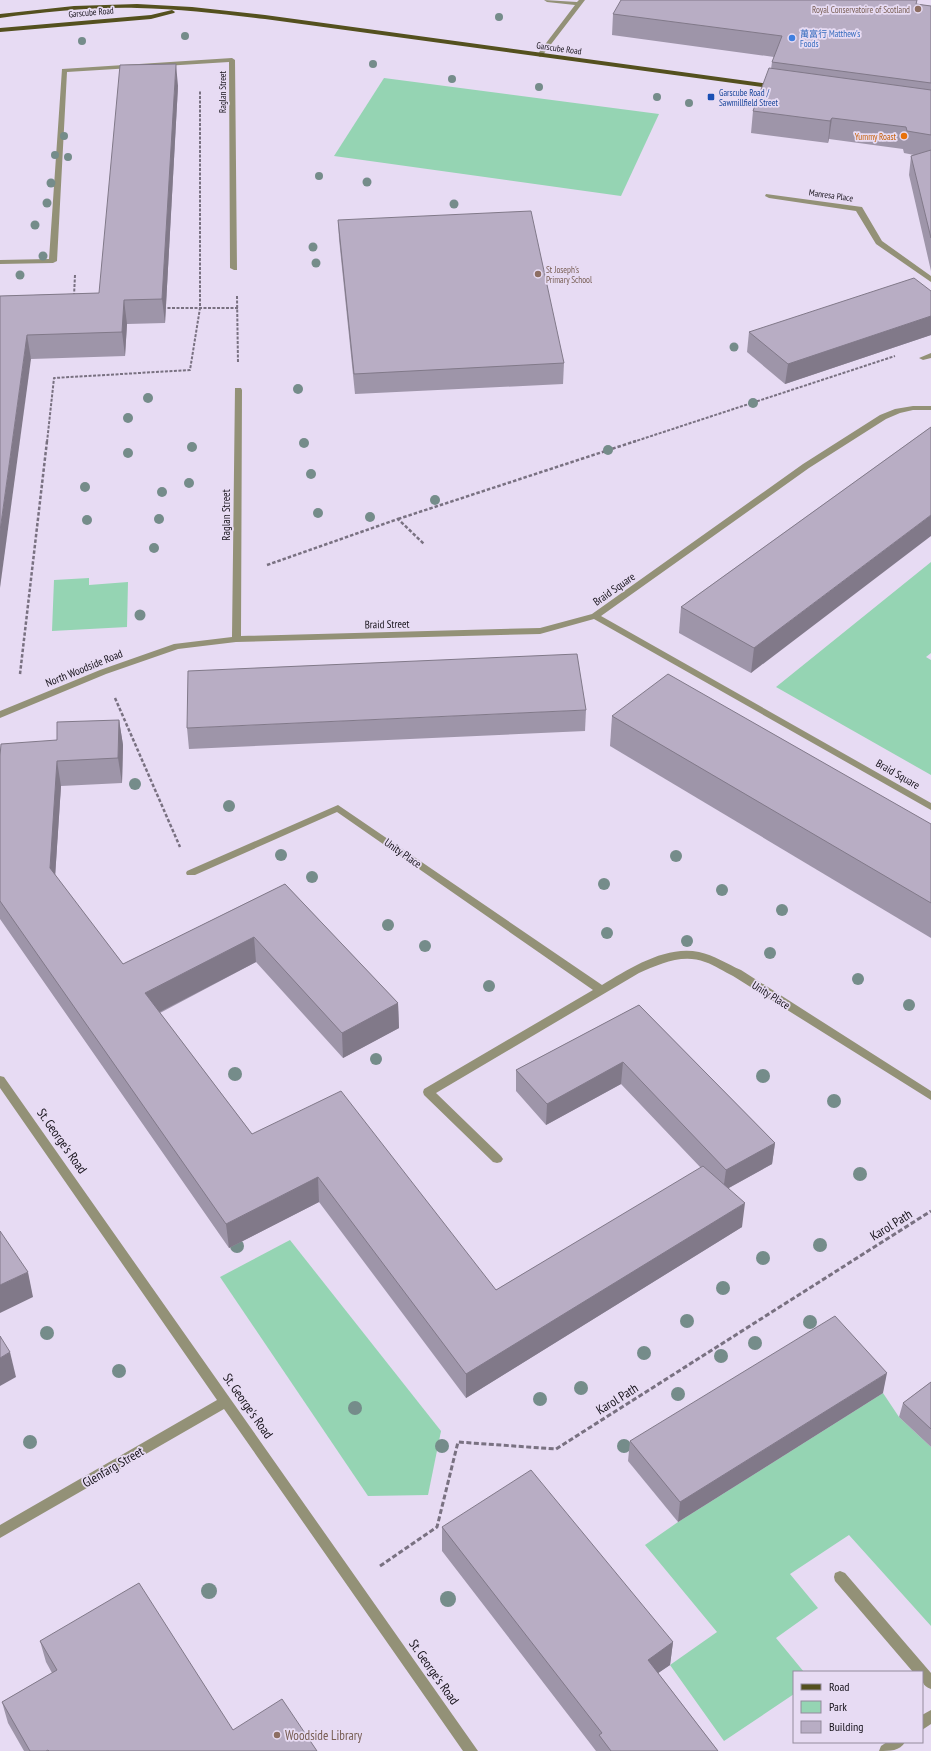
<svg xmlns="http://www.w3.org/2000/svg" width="931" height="1751" font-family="'PT Sans Narrow','Noto Sans SC',sans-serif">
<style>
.green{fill:#95d4b3}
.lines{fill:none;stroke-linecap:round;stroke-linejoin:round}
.path-far2{stroke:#797181;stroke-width:2;stroke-dasharray:3 1.5;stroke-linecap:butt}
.path-far1{stroke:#797181;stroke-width:2.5;stroke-dasharray:3.5 2;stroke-linecap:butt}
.path{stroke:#797181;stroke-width:3;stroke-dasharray:5 2.5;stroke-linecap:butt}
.minor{fill:#939177;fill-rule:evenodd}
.major{fill:#54501e;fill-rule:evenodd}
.tree{fill:#758c8a}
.wall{fill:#9e95a9}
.shaded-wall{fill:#817989}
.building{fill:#b8adc4;stroke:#817989}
.education-dot{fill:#8d6e63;stroke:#e7dbf3;stroke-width:1.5}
.shop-dot{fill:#3f7fe0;stroke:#e7dbf3;stroke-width:1.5}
.transit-dot{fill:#1a4fb4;stroke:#e7dbf3;stroke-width:1.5}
.food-dot{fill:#e8710a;stroke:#e7dbf3;stroke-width:1.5}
.labels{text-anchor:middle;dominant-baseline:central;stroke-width:3.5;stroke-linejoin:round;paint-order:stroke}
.far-education-label{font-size:9px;fill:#785e54;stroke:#e7dbf3;text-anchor:end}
.far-street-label{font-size:9px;fill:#17131b;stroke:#e7dbf3}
.far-shop-label{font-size:9px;fill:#366cbe;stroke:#e7dbf3;text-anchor:start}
.far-transit-label{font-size:9px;fill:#164399;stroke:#e7dbf3;text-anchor:start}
.far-food-label{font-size:9px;fill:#c56008;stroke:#e7dbf3;text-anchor:end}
.street-label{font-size:11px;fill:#17131b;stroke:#e7dbf3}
.near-street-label{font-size:13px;fill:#17131b;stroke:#e7dbf3}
.near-education-label{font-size:13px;fill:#785e54;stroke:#e7dbf3;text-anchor:start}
</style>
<rect width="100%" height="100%" fill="#e7dbf3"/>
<!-- green -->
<g class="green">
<polygon points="384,78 659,114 621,196 334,156"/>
<polygon points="931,562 931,653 926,657 931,660 931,775 776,687"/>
<polygon points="89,578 89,585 128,582 127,627 52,631 54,580"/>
<polygon points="290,1240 441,1431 428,1495 368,1496 220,1277"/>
<polygon points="883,1393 899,1417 931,1447 931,1626 849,1535 790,1574 818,1608 776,1638 804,1672 794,1672 794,1694 724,1741 670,1665 717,1632 645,1545 678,1522"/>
</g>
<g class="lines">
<!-- path-far2 -->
<g class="path-far2">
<polyline points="74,296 75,275"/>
<polyline points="237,296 238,363"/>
<polyline points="163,308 238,308"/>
<polyline points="47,442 54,378 190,370 200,308 200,90"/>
<polyline points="633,442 895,356"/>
</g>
<!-- path-far1 -->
<g class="path-far1">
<polyline points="398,519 636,441"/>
<polyline points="267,565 398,519 424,544"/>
<polyline points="20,674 47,441"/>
<polyline points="115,698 180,847"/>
</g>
<!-- path -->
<polyline class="path" points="380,1566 437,1527 458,1442 556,1449 931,1211"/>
<!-- minor -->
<g class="minor">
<polygon points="544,0 577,2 579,0 585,0 542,56 540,57 537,55 575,5 547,2"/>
<polygon points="232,58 235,60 237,270 234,270 230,268 229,62 67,72 57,261 53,263 0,264 0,260 49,259 62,69"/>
<polygon points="766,194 862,207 882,241 931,276 931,282 876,244 856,211 769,198 765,196"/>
<polygon points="931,353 931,358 923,360 919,358"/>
<polygon points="235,388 241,388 242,390 241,636 540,628 592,614 803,464 880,415 895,409 913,406 931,406 931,410 913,410 900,413 886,419 809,468 601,616 931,803 931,810 594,619 540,634 236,642 178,649 106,674 0,718 0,711 100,670 174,644 232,637"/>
<path d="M338,805L602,985C629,969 665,945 699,952C714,955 727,964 741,970L931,1091V1100L733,976C724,972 715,965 705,962C683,953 659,964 639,973L436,1093L501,1156L503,1159L501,1162L497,1163L493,1162L424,1095L423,1092L424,1089L593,990L337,812L195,875H187L186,873L187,871Z"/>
<polygon points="0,1076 4,1077 478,1751 463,1751 224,1409 0,1538 0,1525 217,1400 0,1088"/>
<path d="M840,1571L845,1573L931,1673V1689C922,1686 922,1681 922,1672H913L835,1581L834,1577L835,1573Z"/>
<polygon points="931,1710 931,1724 922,1730 922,1715"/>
<path d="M887,1742H905C900,1751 890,1751 879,1751L881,1746Z"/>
</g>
<!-- major -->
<g class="major">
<path d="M137,4L192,7L265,15L776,85L779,87L776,89L265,19C222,14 180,9 137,8C91,7 46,12 0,18V14L74,6Z"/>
<polygon points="172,10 175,12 174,13 151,19 0,32 0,28 151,15"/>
</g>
</g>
<!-- trees -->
<g class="tree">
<circle cx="499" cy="17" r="4"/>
<circle cx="185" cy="36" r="4"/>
<circle cx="82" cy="41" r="4"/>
<circle cx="373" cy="64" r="4"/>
<circle cx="452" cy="79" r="4"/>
<circle cx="539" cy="87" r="4"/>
<circle cx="657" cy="97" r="4"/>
<circle cx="689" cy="103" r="4"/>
<circle cx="64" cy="136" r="4"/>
<circle cx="55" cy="155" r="4"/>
<circle cx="68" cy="157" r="4"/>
<circle cx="319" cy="176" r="4"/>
<circle cx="367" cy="182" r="4.5"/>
<circle cx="51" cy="183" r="4.5"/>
<circle cx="47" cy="203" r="4.5"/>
<circle cx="454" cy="204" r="4.5"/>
<circle cx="35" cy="225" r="4.5"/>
<circle cx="313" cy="247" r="4.5"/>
<circle cx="43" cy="256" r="4.5"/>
<circle cx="316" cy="263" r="4.5"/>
<circle cx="20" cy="275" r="4.5"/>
<circle cx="734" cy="347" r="4.5"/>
<circle cx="298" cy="389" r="5"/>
<circle cx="148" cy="398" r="5"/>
<circle cx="753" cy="403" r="5"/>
<circle cx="128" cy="418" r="5"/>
<circle cx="304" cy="443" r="5"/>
<circle cx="192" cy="447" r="5"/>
<circle cx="608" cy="450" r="5"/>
<circle cx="128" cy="453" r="5"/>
<circle cx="311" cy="474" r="5"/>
<circle cx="189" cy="483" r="5"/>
<circle cx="85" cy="487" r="5"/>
<circle cx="162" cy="492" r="5"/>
<circle cx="435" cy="500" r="5"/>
<circle cx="318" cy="513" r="5"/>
<circle cx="370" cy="517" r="5"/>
<circle cx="159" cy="519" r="5"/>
<circle cx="87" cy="520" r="5"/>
<circle cx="154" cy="548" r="5"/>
<circle cx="140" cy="615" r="5.5"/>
<circle cx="135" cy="784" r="6"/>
<circle cx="229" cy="806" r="6"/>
<circle cx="281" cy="855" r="6"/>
<circle cx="676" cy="856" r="6"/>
<circle cx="312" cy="877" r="6"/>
<circle cx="604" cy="884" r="6"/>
<circle cx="722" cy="890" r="6"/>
<circle cx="782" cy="910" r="6"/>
<circle cx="388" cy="925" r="6"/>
<circle cx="607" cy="933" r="6"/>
<circle cx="687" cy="941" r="6"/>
<circle cx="425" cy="946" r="6"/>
<circle cx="770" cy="953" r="6"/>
<circle cx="858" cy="979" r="6"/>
<circle cx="489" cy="986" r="6"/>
<circle cx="909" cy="1005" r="6"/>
<circle cx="376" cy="1059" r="6"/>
<circle cx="235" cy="1074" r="7"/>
<circle cx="763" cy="1076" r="7"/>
<circle cx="834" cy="1101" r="7"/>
<circle cx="860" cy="1174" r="7"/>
<circle cx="820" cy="1245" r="7"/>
<circle cx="237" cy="1246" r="7"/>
<circle cx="763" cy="1258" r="7"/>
<circle cx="723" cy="1288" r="7"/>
<circle cx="687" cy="1321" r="7"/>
<circle cx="810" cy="1322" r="7"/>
<circle cx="47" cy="1333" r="7"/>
<circle cx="755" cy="1343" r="7"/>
<circle cx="644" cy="1353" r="7"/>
<circle cx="721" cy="1356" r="7"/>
<circle cx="119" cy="1371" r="7"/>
<circle cx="581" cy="1388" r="7"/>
<circle cx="678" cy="1394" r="7"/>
<circle cx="540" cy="1399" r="7"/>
<circle cx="355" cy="1408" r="7"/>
<circle cx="30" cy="1442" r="7"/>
<circle cx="442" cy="1446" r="7"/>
<circle cx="624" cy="1446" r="7"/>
<circle cx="209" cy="1591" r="8"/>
<circle cx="448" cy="1599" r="8"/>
</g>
<!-- wall -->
<g class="wall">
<polygon points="916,4 931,6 931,271 909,175 911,156 914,155 904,153 903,149 829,139 828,143 751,133 753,111 771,69 772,62 774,57 612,35 613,14"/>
<polygon points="178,86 165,323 127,324 125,356 31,359 0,296 99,293"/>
<polygon points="338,220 564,363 563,384 355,394 339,239"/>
<polygon points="931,291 931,335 785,384 747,352 749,332"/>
<polygon points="931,427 751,673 679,633 681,607"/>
<polygon points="586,710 585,731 189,749 187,728"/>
<polygon points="612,716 931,824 931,938 610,746"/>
<polygon points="119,720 123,745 122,783 61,786 55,876 123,964 285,884 398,1003 399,1028 343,1058 256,962 160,1013 252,1134 496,1290 701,1168 621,1084 546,1125 516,1091 516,1070 639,1005 775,1143 772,1164 729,1188 742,1227 466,1398 319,1202 229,1248 0,919 0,756 57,740"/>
<polygon points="931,1382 931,1447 899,1417 903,1403"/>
<polygon points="883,1393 678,1522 628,1461 630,1441"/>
<polygon points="442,1527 673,1642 670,1665 658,1673 718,1751 596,1751 442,1551"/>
<polygon points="40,1641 233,1730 317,1751 24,1751 8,1723 2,1702 52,1673 46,1662"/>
</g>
<!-- shaded-wall -->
<g class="shaded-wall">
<polygon points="176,64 178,86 165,323 162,299"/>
<polygon points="832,118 829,139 828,143 830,121"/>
<polygon points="124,300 127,324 125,356 122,332"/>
<polygon points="931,316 931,335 785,384 788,364"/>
<polygon points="27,335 31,359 0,588 0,531"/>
<polygon points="931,515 931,536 751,673 754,648"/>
<polygon points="119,720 123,745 122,783 118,758"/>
<polygon points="57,761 61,786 54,893 50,868"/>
<polygon points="254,937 256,962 148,1018 145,993"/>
<polygon points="398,1003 399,1028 343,1058 342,1033"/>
<polygon points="623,1062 621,1084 546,1125 547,1104"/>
<polygon points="775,1143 772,1164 723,1191 726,1170"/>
<polygon points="318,1177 319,1202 229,1248 226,1224"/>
<polygon points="745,1203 742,1227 466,1398 466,1374"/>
<polygon points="28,1272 33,1297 0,1313 0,1285"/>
<polygon points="10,1352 16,1377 0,1386 0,1358"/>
<polygon points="887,1373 883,1393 678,1522 680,1502"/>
<polygon points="673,1642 670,1665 645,1682 648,1660"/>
</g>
<!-- building -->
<g class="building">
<polygon points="621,0 917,0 916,4 931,6 931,83 772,62 782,36 613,14"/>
<polygon points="176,64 162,299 124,300 122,332 27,335 0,531 0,296 99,293 120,65"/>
<polygon points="769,68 931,90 931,135 907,131 906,127 832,118 830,121 753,111"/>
<polygon points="931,150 931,238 911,156"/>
<polygon points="531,211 564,363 354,374 338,220"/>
<polygon points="914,278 931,291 931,316 788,364 749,332"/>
<polygon points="931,427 931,515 754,648 681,607"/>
<polygon points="577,654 586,710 187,728 188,671"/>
<polygon points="668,674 931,824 931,903 612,716"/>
<polygon points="119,720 118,758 57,761 50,868 123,964 285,884 398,1003 342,1033 254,937 145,993 252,1134 341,1091 496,1290 703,1166 745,1203 466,1374 318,1177 226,1224 0,901 0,756 1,744 57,740 57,722"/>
<polygon points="639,1005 775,1143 726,1170 623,1062 547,1104 516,1070"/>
<polygon points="0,1231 28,1272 0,1285"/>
<polygon points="835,1316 887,1373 680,1502 630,1441"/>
<polygon points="0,1336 10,1352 0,1358"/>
<polygon points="931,1382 931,1429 903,1403"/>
<polygon points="531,1470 673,1642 648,1660 718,1751 611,1751 599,1735 602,1733 442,1527"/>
<polygon points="139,1583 233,1730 282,1699 317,1751 49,1751 48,1750 46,1751 30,1751 2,1702 57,1670 40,1641"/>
</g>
<!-- markers -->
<g class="education-dot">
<circle cx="918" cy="9" r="4"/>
<circle cx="538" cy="274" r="4"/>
<circle cx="277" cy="1735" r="4"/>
</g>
<circle class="shop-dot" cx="792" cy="38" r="4"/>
<rect class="transit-dot" x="707" y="93" width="8" height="8" rx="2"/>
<circle class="food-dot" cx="904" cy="136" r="4"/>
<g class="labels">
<!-- far-education labels -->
<g class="far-education-label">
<text x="910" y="9">Royal Conservatoire of Scotland</text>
<text x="546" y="269" text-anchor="start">St Joseph's<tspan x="546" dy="10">Primary School</tspan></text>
</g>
<!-- far-street labels -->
<g class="far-street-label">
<text transform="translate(91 12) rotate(-5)">Garscube Road</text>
<text transform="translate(559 48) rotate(8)">Garscube Road</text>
<text transform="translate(222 92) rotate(-90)">Raglan Street</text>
<text transform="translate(831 195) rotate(8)">Manresa Place</text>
</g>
<!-- far-shop labels -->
<g class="far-shop-label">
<text x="800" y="33">萬富行 Matthew's<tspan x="800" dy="10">Foods</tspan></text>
</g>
<!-- far-transit labels -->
<g class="far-transit-label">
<text x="719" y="92">Garscube Road /<tspan x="719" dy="10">Sawmillfield Street</tspan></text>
</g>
<!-- far-food labels -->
<g class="far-food-label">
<text x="896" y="136">Yummy Roast</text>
</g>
<!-- street labels -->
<g class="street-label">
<text transform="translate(226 515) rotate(-90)">Raglan Street</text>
<text transform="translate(614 589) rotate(-35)">Braid Square</text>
<text transform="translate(387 624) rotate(-1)">Braid Street</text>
<text transform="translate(84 668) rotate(-22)">North Woodside Road</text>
<text transform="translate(898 774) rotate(30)">Braid Square</text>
<text transform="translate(403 853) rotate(35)">Unity Place</text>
<text transform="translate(771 995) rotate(32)">Unity Place</text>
</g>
<!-- near-street labels -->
<g class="near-street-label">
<text transform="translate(62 1141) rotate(55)">St. George's Road</text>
<text transform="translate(891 1225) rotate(-32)">Karol Path</text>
<text transform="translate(617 1399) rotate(-32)">Karol Path</text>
<text transform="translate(248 1406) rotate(55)">St. George's Road</text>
<text transform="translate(113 1467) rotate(-30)">Glenfarg Street</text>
<text transform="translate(434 1672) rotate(55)">St. George's Road</text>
</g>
<!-- near-education labels -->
<g class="near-education-label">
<text x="285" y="1735">Woodside Library</text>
</g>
</g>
<!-- legend -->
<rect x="793" y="1671" width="130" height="72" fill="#e7dbf3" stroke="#948b9d"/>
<rect x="801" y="1684" width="20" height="6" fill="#54501e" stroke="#948b9d"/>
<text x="829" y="1691" font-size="12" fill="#17131b">Road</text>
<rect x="801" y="1701" width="20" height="12" fill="#95d4b3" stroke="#948b9d"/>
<text x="829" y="1711" font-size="12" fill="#17131b">Park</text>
<rect x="801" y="1721" width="20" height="12" fill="#b8adc4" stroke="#948b9d"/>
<text x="829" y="1731" font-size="12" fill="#17131b">Building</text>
</svg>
